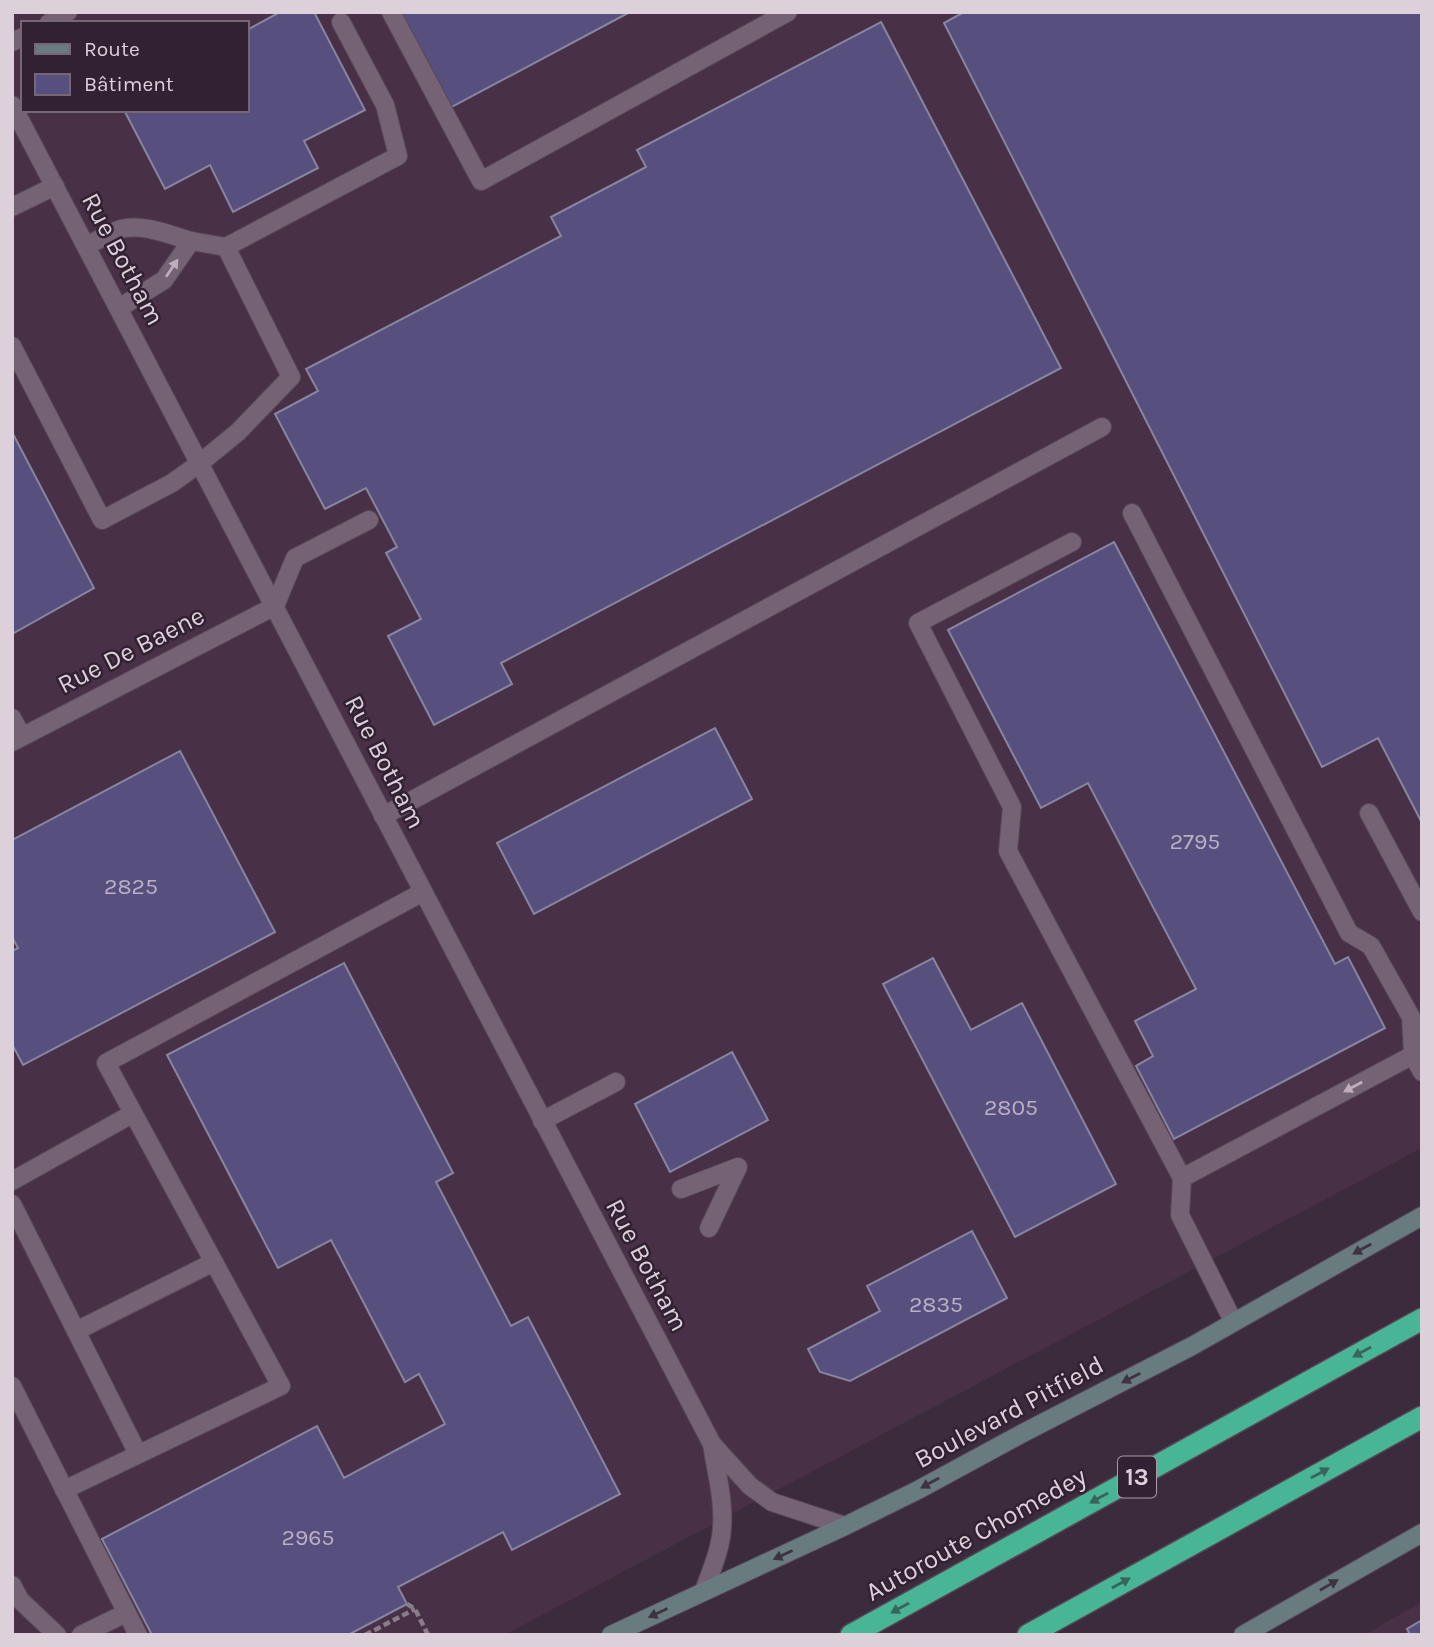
<svg xmlns="http://www.w3.org/2000/svg" width="1434" height="1647" font-family="Karla,sans-serif">
<style>
.built{fill:#483147;fill-rule:evenodd}
.building{fill:#57507f;stroke:#87859f;stroke-width:2}
.lines{fill:none;stroke-linecap:round;stroke-linejoin:round}
.lane-casing{stroke:#574857;stroke-width:20}
.street-casing{stroke:#574857;stroke-width:20}
.secondary-casing{stroke:#574857;stroke-width:20}
.highway-casing{stroke:#574857;stroke-width:24}
.path{stroke:#8b7c8a;stroke-width:4.5;stroke-dasharray:7 3.5;stroke-linecap:butt}
.lane{stroke:#766275;stroke-width:18}
.street{stroke:#766275;stroke-width:18}
.secondary{stroke:#687b7f;stroke-width:18}
.highway{stroke:#49b597;stroke-width:21}
.oneway{fill:#bdafbc}
.oneway2{fill:#3d3341}
.oneway3{fill:#3c645f}
.labels{text-anchor:middle;dominant-baseline:central;stroke-width:5;stroke-linejoin:round;paint-order:stroke}
.number-label{font-size:23px;fill:#bbb0c4}
.shield{fill:#322132;stroke:#a99ca8;stroke-width:2}
.shield-label{font-size:24px;font-weight:bold;fill:#dcd0db}
.street-label{font-size:26px;fill:#dcd0db;stroke:#322132}
</style>
<rect width="100%" height="100%" fill="#3c2b3c"/>
<!-- built -->
<g class="built">
<path d="M12,12H1422V1148L504,1635H12ZM23,23H247V110H23Z"/>
<polygon points="1422,1602 1422,1635 1364,1635"/>
</g>
<!-- building -->
<g class="building">
<polygon points="280,12 314,12 365,110 304,141 318,168 233,212 210,165 165,189 124,110 247,110 247,30"/>
<polygon points="397,12 630,12 448,109"/>
<polygon points="964,12 1422,12 1422,823 1378,738 1322,767 944,23"/>
<polygon points="881,22 1061,368 501,663 512,684 434,725 388,636 421,619 386,553 397,547 366,488 325,509 275,414 318,391 306,369 561,236 551,217 646,167 637,150"/>
<polygon points="12,432 94,588 12,634"/>
<polygon points="1114,542 1335,964 1348,957 1385,1028 1174,1139 1136,1066 1153,1056 1135,1021 1196,989 1088,783 1041,808 948,630"/>
<polygon points="715,728 752,799 534,914 497,843"/>
<polygon points="180,751 275,932 23,1065 12,1044 12,951 18,948 12,937 12,840"/>
<polygon points="933,958 971,1030 1022,1003 1116,1184 1015,1237 883,984"/>
<polygon points="344,963 453,1173 436,1182 511,1326 528,1317 620,1494 512,1550 503,1532 398,1587 407,1604 348,1635 152,1635 102,1539 317,1426 344,1478 445,1424 419,1374 405,1382 331,1240 278,1268 167,1055"/>
<polygon points="732,1052 768,1120 670,1172 635,1104"/>
<polygon points="972,1231 1007,1298 850,1381 820,1372 808,1349 880,1311 867,1286"/>
<polygon points="1422,1620 1422,1635 1410,1635 1407,1629"/>
</g>
<g class="lines">
<defs>
<g id="lane">
<polyline points="391,12 481,181 788,12"/>
<polyline points="12,207 55,186"/>
<path d="M86,246C97,241 109,233 121,229C142,223 170,235 191,241L164,280L119,308"/>
<polyline points="226,247 398,156 385,105 341,22"/>
<polyline points="12,346 102,520 172,483 200,463 238,432 291,377 226,247 191,241"/>
<polyline points="1132,513 1349,933 1371,946 1411,1017 1413,1055 1422,1072"/>
<polyline points="1072,542 918,623 1012,807 1008,851 1182,1178 1180,1215 1233,1321"/>
<polyline points="275,606 295,558 369,520"/>
<polyline points="12,718 22,736"/>
<polyline points="1369,813 1422,912"/>
<polyline points="383,816 1102,427"/>
<polyline points="542,1121 616,1082"/>
<polyline points="1182,1178 1413,1055"/>
<polyline points="12,1181 132,1114"/>
<polyline points="681,1189 738,1167 709,1228"/>
<polyline points="12,1204 138,1454"/>
<polyline points="76,1331 214,1262"/>
<polyline points="12,1386 138,1635"/>
<polyline points="64,1490 281,1386 106,1063 423,892"/>
<polyline points="12,1585 20,1600 57,1635"/>
<polyline points="81,1635 126,1613"/>
</g>
<g id="street">
<polyline points="49,23 68,12"/>
<polyline points="12,42 23,37"/>
<polyline points="12,105 712,1444 750,1486 772,1502 845,1526"/>
<polyline points="12,742 275,606"/>
<path d="M704,1591C711,1571 721,1549 722,1527C724,1499 716,1471 712,1444"/>
</g>
<g id="secondary">
<polyline points="611,1635 845,1526 918,1490 1023,1433 1192,1346 1422,1216"/>
<polyline points="1243,1635 1422,1533"/>
</g>
<g id="highway">
<polyline points="851,1635 1422,1319"/>
<polyline points="1028,1635 1422,1417"/>
</g>
</defs>
<!-- lane casing -->
<use href="#lane" class="lane-casing"/>
<!-- street casing -->
<use href="#street" class="street-casing"/>
<!-- secondary casing -->
<use href="#secondary" class="secondary-casing"/>
<!-- highway casing -->
<use href="#highway" class="highway-casing"/>
<!-- path -->
<g class="path">
<polyline points="407,1604 415,1609 428,1635"/>
<polyline points="365,1635 415,1609"/>
</g>
<!-- lane -->
<use href="#lane" class="lane"/>
<!-- street -->
<use href="#street" class="street"/>
<!-- secondary -->
<use href="#secondary" class="secondary"/>
<!-- highway -->
<use href="#highway" class="highway"/>
</g>
<!-- one-way arrows -->
<defs><path id="oneway-solid" d="M-6-.8H1V-3.2L6.5 0L1 3.2V.8H-6Z" transform="scale(1.75)"/></defs>
<g class="oneway">
<use href="#oneway-solid" transform="translate(172 268) rotate(-56)"/>
<use href="#oneway-solid" transform="translate(1353 1087) rotate(152)"/>
</g>
<g class="oneway2">
<use href="#oneway-solid" transform="translate(1362 1249) rotate(151)"/>
<use href="#oneway-solid" transform="translate(1131 1378) rotate(153)"/>
<use href="#oneway-solid" transform="translate(930 1483) rotate(151)"/>
<use href="#oneway-solid" transform="translate(783 1555) rotate(155)"/>
<use href="#oneway-solid" transform="translate(1329 1585) rotate(-30)"/>
<use href="#oneway-solid" transform="translate(658 1613) rotate(155)"/>
</g>
<g class="oneway3">
<use href="#oneway-solid" transform="translate(1362 1352) rotate(151)"/>
<use href="#oneway-solid" transform="translate(1320 1473) rotate(-29)"/>
<use href="#oneway-solid" transform="translate(1099 1498) rotate(151)"/>
<use href="#oneway-solid" transform="translate(1121 1583) rotate(-29)"/>
<use href="#oneway-solid" transform="translate(900 1608) rotate(151)"/>
</g>
<g class="labels">
<!-- number labels -->
<g class="number-label">
<text x="1195" y="841">2795</text>
<text x="131" y="886">2825</text>
<text x="1011" y="1107">2805</text>
<text x="936" y="1304">2835</text>
<text x="308" y="1537">2965</text>
</g>
<!-- shield labels -->
<rect class="shield" x="1118" y="1456.5" width="38" height="41" rx="5"/>
<g class="shield-label">
<text x="1137" y="1477">13</text>
</g>
<!-- street labels -->
<g class="street-label">
<text transform="translate(123 259) rotate(62)">Rue Botham</text>
<text transform="translate(131 650) rotate(-27)">Rue De Baene</text>
<text transform="translate(385 762) rotate(63)">Rue Botham</text>
<text transform="translate(647 1265) rotate(62)">Rue Botham</text>
<text transform="translate(1009 1412) rotate(-28)">Boulevard Pitfield</text>
<text transform="translate(976 1534) rotate(-29)">Autoroute Chomedey</text>
</g>
</g>
<!-- border -->
<rect width="1434" height="1647" fill="none" stroke="#dcd0db" stroke-width="28"/>
<!-- legend -->
<rect x="21" y="21" width="228" height="91" fill="#322132" stroke="#766776" stroke-width="2"/>
<rect x="35" y="44" width="35" height="10" fill="#687b7f" stroke="#766776" stroke-width="2"/>
<text x="84" y="56" font-size="21" fill="#dcd0db">Route</text>
<rect x="35" y="74" width="35" height="21" fill="#57507f" stroke="#766776" stroke-width="2"/>
<text x="84" y="91" font-size="21" fill="#dcd0db">Bâtiment</text>
</svg>
